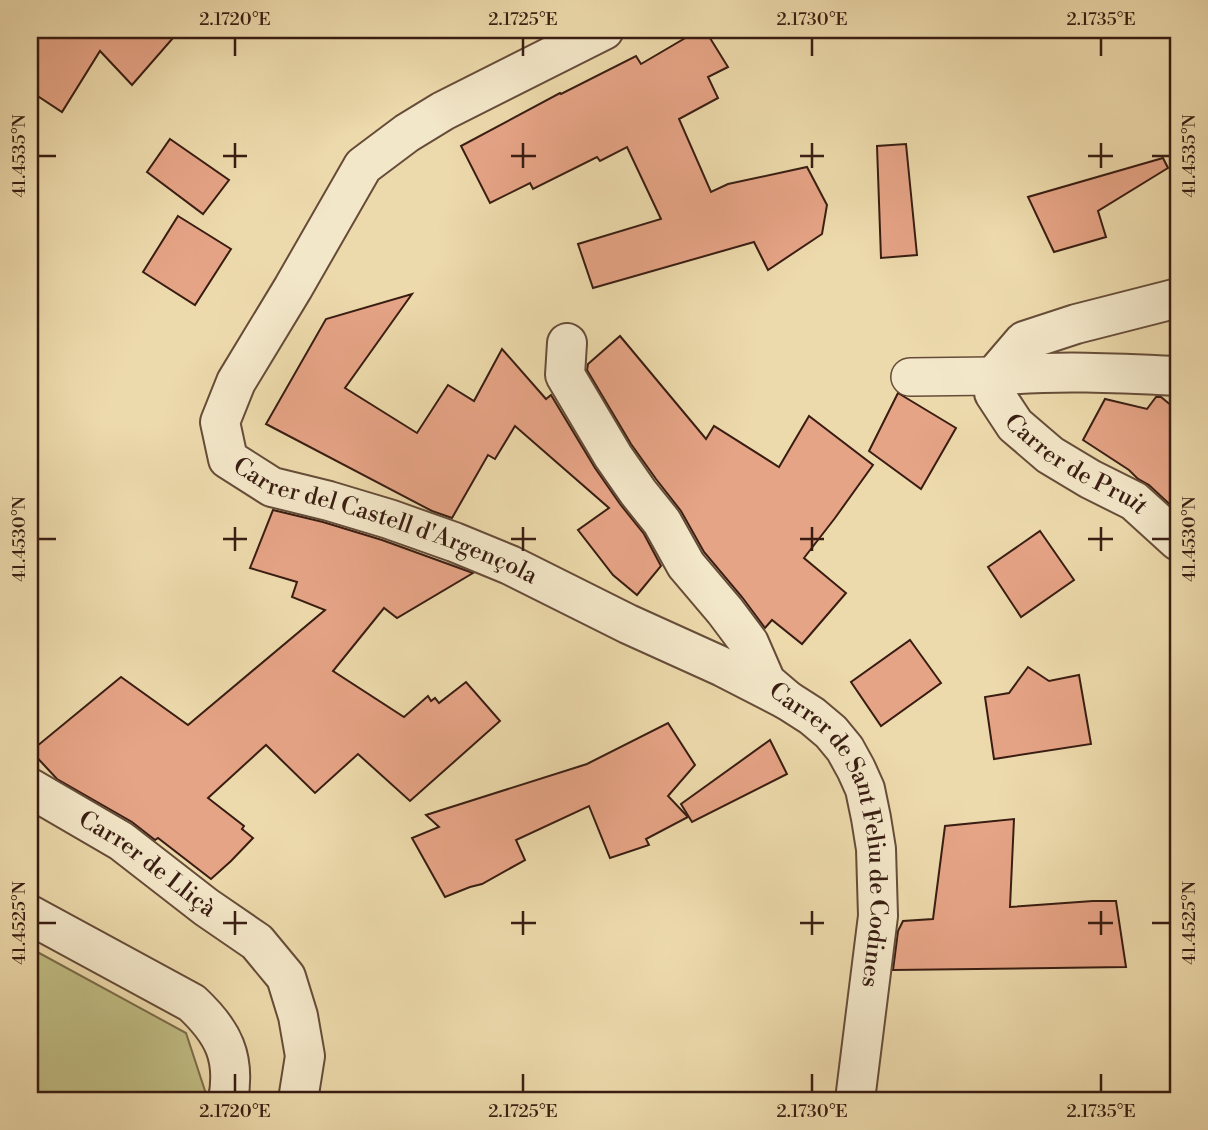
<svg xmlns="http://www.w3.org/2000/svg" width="1208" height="1130" font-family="'Libre Bodoni',serif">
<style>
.green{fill:#c0bd84;stroke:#7c6d4b;stroke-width:2}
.building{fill:#e6a486;stroke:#391d12;stroke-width:2}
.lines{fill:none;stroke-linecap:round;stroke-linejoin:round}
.pedestrian-casing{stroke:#664c38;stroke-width:40}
.minor-casing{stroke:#664c38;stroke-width:42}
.pedestrian{stroke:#f3e7c9;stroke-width:37}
.minor{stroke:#f3e7c9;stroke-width:38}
.ticks{fill:none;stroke:#391d12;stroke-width:2.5}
.labels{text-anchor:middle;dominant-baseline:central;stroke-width:5;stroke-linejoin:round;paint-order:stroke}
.street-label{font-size:24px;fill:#391d12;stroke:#f3e7c9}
.neatline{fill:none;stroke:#391d12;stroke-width:2.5}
.ticks-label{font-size:18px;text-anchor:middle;fill:#391d12}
</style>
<rect width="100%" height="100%" fill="#eddaac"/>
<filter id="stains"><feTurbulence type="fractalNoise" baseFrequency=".00286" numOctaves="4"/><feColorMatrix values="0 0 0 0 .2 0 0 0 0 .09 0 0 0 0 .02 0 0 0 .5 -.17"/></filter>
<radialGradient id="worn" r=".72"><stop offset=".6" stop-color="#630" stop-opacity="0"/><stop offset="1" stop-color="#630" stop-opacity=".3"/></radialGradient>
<!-- green -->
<polygon class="green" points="30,948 186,1033 208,1100 30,1100"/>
<!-- building -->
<g class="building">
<polygon points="30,30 180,30 132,85 100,51 62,112 30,91"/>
<polygon points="699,30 705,30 728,67 708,77 718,98 679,119 711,192 728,184 807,167 827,205 822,234 768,270 754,242 593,288 578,244 661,219 627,147 600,161 597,157 533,189 530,183 490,203 461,146 560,93 561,94 636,56 641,64"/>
<polygon points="170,139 229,180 203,214 147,172"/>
<polygon points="906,144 917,255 881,258 877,146"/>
<polygon points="1163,158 1168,168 1098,211 1106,237 1054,252 1028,197"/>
<polygon points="178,216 231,249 195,305 143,272"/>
<polygon points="412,294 345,388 417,433 448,385 474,401 502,349 546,399 551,395 595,468 620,504 644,534 661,566 637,595 613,575 578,530 609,508 515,426 495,459 488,455 452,518 432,511 266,424 326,319"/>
<polygon points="620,336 706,439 714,426 779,467 809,416 873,465 835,518 804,558 846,593 802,644 772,620 765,628 742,597 704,552 681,511 656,479 631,444 587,370 588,364"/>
<polygon points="898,393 956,428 921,489 869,451"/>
<polygon points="1156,397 1161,397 1178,411 1178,512 1149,485 1138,479 1129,470 1083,440 1105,399 1147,409"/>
<polygon points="273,510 323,522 382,540 473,573 397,618 384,608 333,671 404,717 428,696 431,701 435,698 439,703 466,682 500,721 410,801 358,754 315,793 266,745 208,798 244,826 242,829 253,838 231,861 211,879 158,838 155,840 132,822 57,779 31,751 121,677 188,725 325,610 292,597 297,582 250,568"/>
<polygon points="1040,531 1074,580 1021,617 988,567"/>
<polygon points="910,640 941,683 881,726 851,682"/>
<polygon points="1028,667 1049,681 1079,675 1091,744 994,759 985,697 1009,693"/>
<polygon points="668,723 695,765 668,796 688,817 646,839 649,845 610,858 589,806 516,840 525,860 482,884 470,887 445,897 412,838 439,827 426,815 587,764"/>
<polygon points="770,740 787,774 692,822 681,804"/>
<polygon points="1014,819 1010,907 1093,901 1116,901 1126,967 893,970 898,931 903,921 933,919 945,826"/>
</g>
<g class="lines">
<defs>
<polyline id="pedestrian" points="910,377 994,376"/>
<g id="minor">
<path id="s1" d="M604,30L443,111L407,133L363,166L293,288L236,382L220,422L228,459L272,487L329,501L389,519L454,542L510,565L628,624L723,667L787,700"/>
<path id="s2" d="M567,343L565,375L613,456L638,492L662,522L686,565L725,611L749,643L766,682L787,700L812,716L831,732L845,749L856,769L865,789L871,818L876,849L878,916L855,1100"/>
<path id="s3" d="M994,376V393L1015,425L1050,455L1090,479L1134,501L1178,541"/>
<polyline points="994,376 1024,341 1076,324 1178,298"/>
<path d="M994,376C1055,370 1117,373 1178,376"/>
<path id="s4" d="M30,788L121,841L206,907L257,942L286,977L298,1016L305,1056L298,1100"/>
<path d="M30,915L192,1003C223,1032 236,1057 228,1100"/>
</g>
</defs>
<!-- pedestrian casing -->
<use href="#pedestrian" class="pedestrian-casing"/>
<!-- minor casing -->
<use href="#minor" class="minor-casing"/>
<!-- pedestrian -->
<use href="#pedestrian" class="pedestrian"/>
<!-- minor -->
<use href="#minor" class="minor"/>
</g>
<!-- ticks -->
<path class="ticks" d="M235,38V56M523,38V56M812,38V56M1101,38V56M235,143V168M523,143V168M812,143V168M1101,143V168M38,156H56M223,156H247M511,156H536M800,156H824M1088,156H1113M1152,156H1170M235,527V551M523,527V551M812,527V551M1101,527V551M38,539H56M223,539H247M511,539H536M800,539H824M1088,539H1113M1152,539H1170M235,911V935M523,911V935M812,911V935M1101,911V935M38,923H56M223,923H247M511,923H536M800,923H824M1088,923H1113M1152,923H1170M235,1074V1092M523,1074V1092M812,1074V1092M1101,1074V1092"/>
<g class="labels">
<!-- street labels -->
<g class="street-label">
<text stroke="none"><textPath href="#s3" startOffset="128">Carrer de Pruit</textPath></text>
<text stroke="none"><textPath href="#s1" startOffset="779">Carrer del Castell d'Argençola</textPath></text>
<text stroke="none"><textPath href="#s2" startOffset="579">Carrer de Sant Feliu de Codines</textPath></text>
<text stroke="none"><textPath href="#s4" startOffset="140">Carrer de Lliçà</textPath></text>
</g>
</g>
<!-- margin -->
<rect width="1208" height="1130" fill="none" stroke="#eddaac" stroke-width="77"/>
<rect x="38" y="38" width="1132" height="1054" class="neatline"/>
<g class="ticks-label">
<text x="235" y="25">2.1720°E</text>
<text x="523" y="25">2.1725°E</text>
<text x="812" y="25">2.1730°E</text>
<text x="1101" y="25">2.1735°E</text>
<text transform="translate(19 156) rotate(-90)" y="6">41.4535°N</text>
<text transform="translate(1189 156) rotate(-90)" y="6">41.4535°N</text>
<text transform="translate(19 539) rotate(-90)" y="6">41.4530°N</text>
<text transform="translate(1189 539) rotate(-90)" y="6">41.4530°N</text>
<text transform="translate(19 923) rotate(-90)" y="6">41.4525°N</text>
<text transform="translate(1189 923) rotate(-90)" y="6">41.4525°N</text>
<text x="235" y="1117">2.1720°E</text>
<text x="523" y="1117">2.1725°E</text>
<text x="812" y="1117">2.1730°E</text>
<text x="1101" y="1117">2.1735°E</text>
</g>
<rect width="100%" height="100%" filter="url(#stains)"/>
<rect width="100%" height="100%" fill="url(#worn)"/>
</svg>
